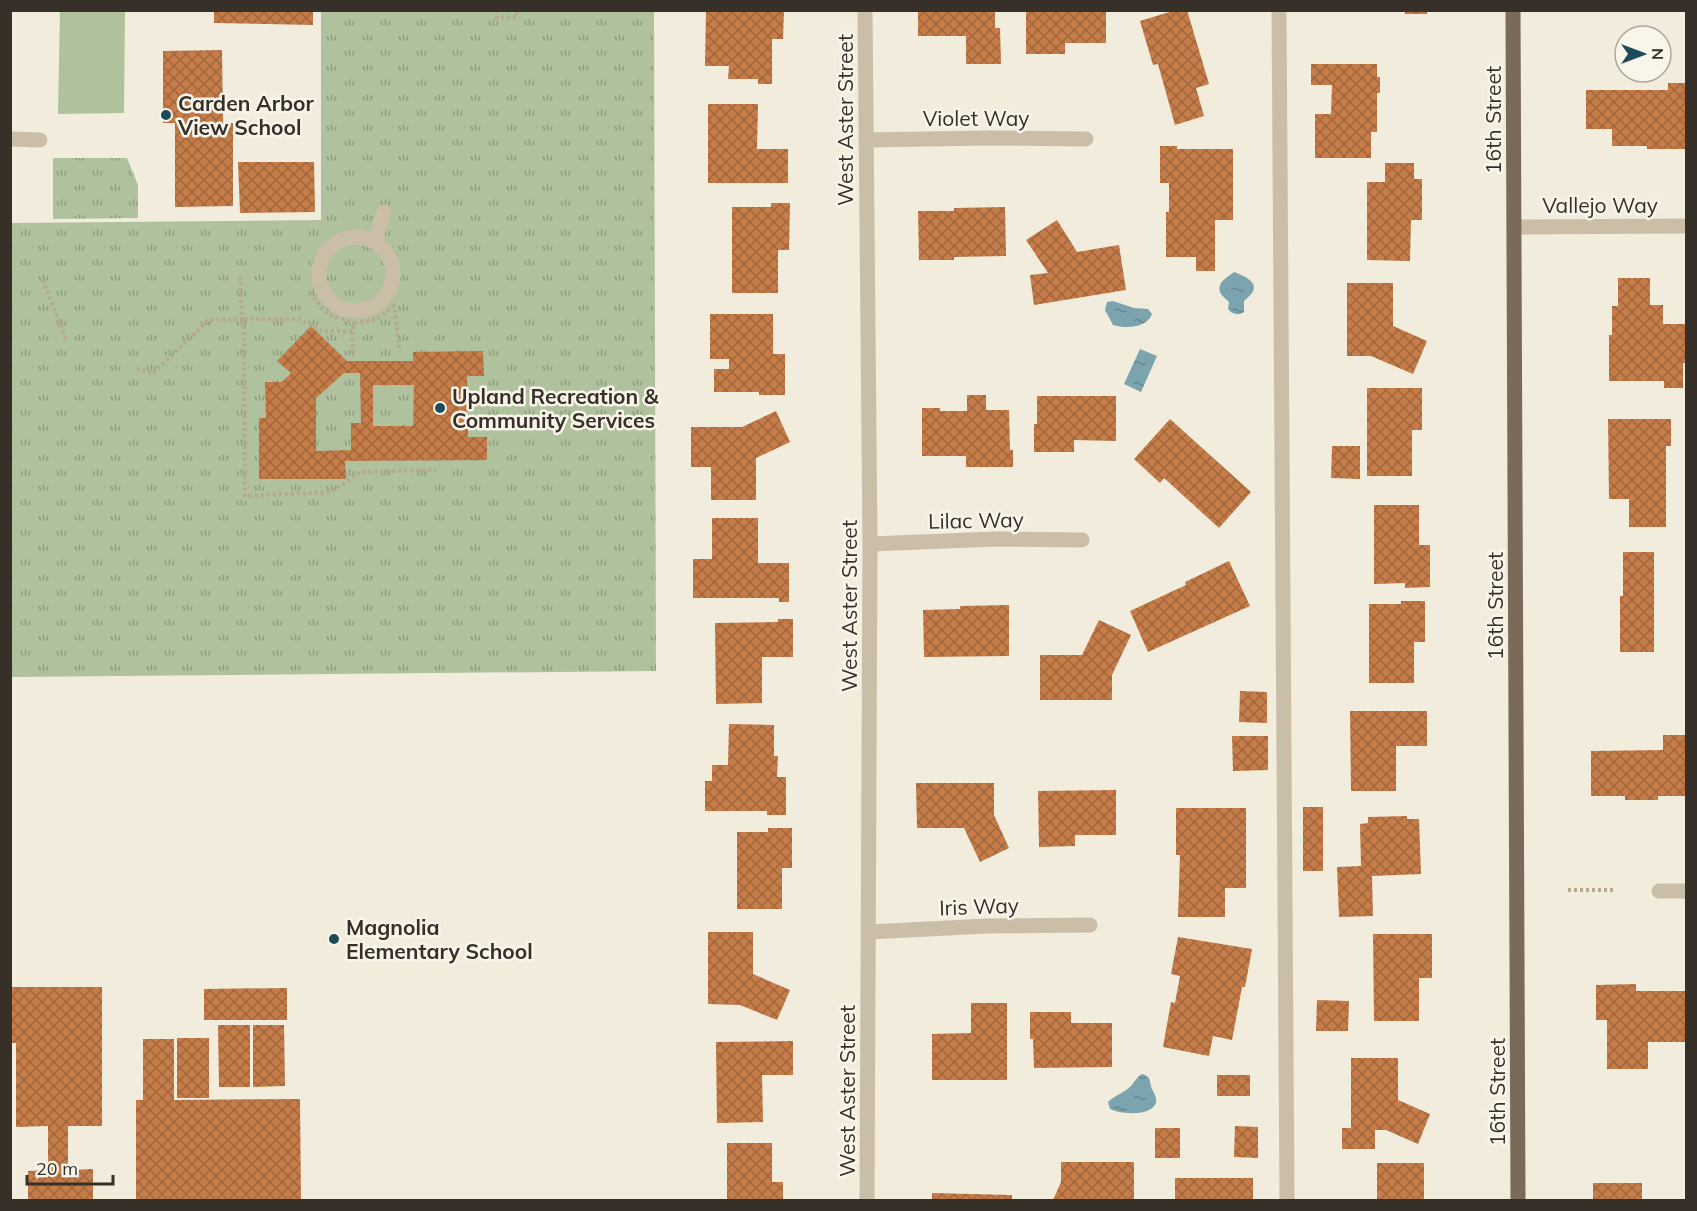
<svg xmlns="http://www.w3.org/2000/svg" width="1697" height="1211" font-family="Mulish,sans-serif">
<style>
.grass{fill:url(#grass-tufts)}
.garden{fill:#afc19d}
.water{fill:url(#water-ripples)}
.building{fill:url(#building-cross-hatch);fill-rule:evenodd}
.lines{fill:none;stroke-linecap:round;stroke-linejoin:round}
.path{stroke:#b6a893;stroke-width:4;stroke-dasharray:3 3;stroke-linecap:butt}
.minor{stroke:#cabea9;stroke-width:15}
.major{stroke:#796a5a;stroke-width:15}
.poi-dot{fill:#1e4b59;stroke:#faf5ea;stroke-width:2}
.labels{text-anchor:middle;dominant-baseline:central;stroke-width:5;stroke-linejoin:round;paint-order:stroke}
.poi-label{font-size:21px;font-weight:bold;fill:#373029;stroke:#faf5ea;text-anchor:start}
.street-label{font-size:21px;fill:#373029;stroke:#faf5ea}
</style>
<defs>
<pattern id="grass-tufts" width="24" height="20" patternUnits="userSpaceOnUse" patternTransform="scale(1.5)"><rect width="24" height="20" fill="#afc19d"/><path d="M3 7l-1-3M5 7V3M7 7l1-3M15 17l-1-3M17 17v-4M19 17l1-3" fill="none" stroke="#8f9d80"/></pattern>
<pattern id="water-ripples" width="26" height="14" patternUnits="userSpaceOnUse" patternTransform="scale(1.5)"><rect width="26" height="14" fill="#7ca4af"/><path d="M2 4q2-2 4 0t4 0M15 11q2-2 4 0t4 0" fill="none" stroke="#66868e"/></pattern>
<pattern id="building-cross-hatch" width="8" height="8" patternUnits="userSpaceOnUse" patternTransform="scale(1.5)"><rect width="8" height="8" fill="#c57c48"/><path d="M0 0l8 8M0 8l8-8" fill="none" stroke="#a1663c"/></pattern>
</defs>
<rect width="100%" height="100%" fill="#f2ecdd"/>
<!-- grass -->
<g class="grass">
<polygon points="321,11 654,11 656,671 11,677 10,223 321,220"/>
<polygon points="53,158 127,158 138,185 138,218 53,219"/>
</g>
<!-- garden -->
<polygon class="garden" points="60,11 125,11 124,113 58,114"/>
<!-- water -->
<g class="water">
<path d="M1234,272C1242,275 1260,282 1252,293C1250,296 1247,298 1244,301V312C1238,316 1232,314 1228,309L1229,302C1226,299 1223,297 1221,294C1215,283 1228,277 1234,272Z"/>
<path d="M1113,301L1134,308L1148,309L1152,314C1147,328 1126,329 1113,325L1105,310L1107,302Z"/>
<polygon points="1140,349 1157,356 1141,392 1124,384"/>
<path d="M1142,1074C1152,1077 1149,1081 1152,1089C1154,1093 1157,1097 1156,1103C1151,1117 1119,1114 1110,1109L1108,1102C1115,1095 1126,1092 1131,1086C1135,1081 1136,1078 1142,1074Z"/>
</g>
<!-- building -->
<g class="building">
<polygon points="214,10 313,10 313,25 214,23"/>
<polygon points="706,10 784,10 783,39 772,39 772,84 758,84 758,79 728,79 729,66 705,66"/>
<polygon points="918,10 995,10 995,28 1000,28 1001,64 966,64 966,36 918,36"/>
<polygon points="1026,10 1106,10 1106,43 1065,43 1065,54 1026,54"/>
<polygon points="1176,10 1187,10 1209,84 1196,88 1204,116 1175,125 1158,64 1153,65 1140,21"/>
<rect x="1405" y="10" width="22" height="4"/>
<polygon points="222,50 223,123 233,123 233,206 175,207 175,123 163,123 163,51"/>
<polygon points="1311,64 1377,64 1377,77 1380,77 1380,93 1377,93 1377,132 1371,132 1371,158 1315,158 1315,114 1331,114 1332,85 1311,85"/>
<polygon points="1668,83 1686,83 1686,149 1647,149 1647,146 1612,146 1612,129 1586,129 1586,90 1668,90"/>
<polygon points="708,104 758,104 757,149 788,149 788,183 708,183"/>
<polygon points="1160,146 1177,146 1177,149 1233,149 1233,220 1215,220 1215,271 1196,271 1196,257 1166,257 1166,212 1169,212 1169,183 1160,183"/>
<polygon points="238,162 314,162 315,212 240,213"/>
<polygon points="1385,163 1414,163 1414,179 1422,179 1422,220 1411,220 1410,261 1367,260 1367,182 1385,182"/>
<polygon points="771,203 790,203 789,250 778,250 778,293 732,293 732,207 771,207"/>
<polygon points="1005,207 1006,256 954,257 954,260 919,260 918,211 954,211 954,208"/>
<polygon points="1057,220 1077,252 1119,245 1126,290 1034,305 1030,275 1048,273 1026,240"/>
<polygon points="1618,278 1650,278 1650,305 1663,305 1663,324 1686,324 1686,363 1683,363 1683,388 1664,388 1664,381 1609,381 1609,335 1612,335 1612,306 1618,306"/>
<polygon points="1347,283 1393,283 1393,326 1427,341 1413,374 1371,356 1347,356"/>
<polygon points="710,314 773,314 773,354 785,354 785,395 759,395 759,392 714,392 714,369 729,369 729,359 710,359"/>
<path d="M311,326L347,361H413V352L483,351L484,376H467L468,437H487V460L345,461L346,479H259V418H266L265,382H282L291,373L277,361ZM344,373H360L361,423H351V450L316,451V398ZM373,385H414L413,426H373Z"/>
<polygon points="1367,388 1422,388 1422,430 1412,430 1412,476 1367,476"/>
<polygon points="967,395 986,395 986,410 1009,410 1010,450 1013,450 1013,467 966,467 966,456 922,456 922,408 940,408 940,411 967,411"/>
<polygon points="1037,396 1116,396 1116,441 1074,440 1074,452 1034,452 1034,424 1037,424"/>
<polygon points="776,411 790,442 756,458 756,500 711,500 711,467 691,467 691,427 742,427"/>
<polygon points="1170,419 1251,492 1219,528 1164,478 1160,483 1134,459"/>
<polygon points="1608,419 1671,419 1671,446 1666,446 1666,527 1629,527 1629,499 1609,499"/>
<polygon points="1332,446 1360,446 1360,479 1331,478"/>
<polygon points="1374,505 1419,505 1419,545 1430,545 1430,587 1405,588 1405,583 1374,584"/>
<polygon points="712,518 758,518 758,563 789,563 789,602 779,602 779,598 693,598 693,559 712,559"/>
<polygon points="1623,552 1654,552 1654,652 1620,652 1620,596 1623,596"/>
<polygon points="1229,561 1250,606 1148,652 1130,611 1186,585 1185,582"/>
<polygon points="1401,601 1425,601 1425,642 1414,642 1414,683 1369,683 1369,604 1401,604"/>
<polygon points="1009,605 1009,656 924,657 923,610 960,609 960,606"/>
<polygon points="778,619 793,619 793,657 762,657 762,703 716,704 715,623 778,622"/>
<polygon points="1099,620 1131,635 1112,675 1112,700 1040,700 1040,655 1082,655"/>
<polygon points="1240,691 1267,692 1267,723 1239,722"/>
<polygon points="1350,711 1427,711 1427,746 1396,746 1396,791 1351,791"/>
<polygon points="729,724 774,725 774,756 778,756 777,777 786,777 786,815 767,815 767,811 705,811 705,781 712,781 712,765 728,765"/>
<polygon points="1663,735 1686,735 1686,796 1658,796 1658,800 1625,800 1625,796 1591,796 1591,751 1663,750"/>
<polygon points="1232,736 1268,736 1268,770 1233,771"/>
<polygon points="916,783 994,783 994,815 1009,848 980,862 964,828 917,828"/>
<polygon points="1116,790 1116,835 1075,835 1075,846 1039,847 1038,791"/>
<rect x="1303" y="807" width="20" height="64"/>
<polygon points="1176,808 1246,808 1246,888 1225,888 1225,917 1178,917 1180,855 1176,855"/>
<polygon points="1407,816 1407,819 1419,819 1421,874 1372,876 1373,916 1339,917 1337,867 1361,866 1360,824 1368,823 1368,817"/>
<polygon points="768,828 792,828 792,868 782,868 782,909 737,909 737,832 768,832"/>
<polygon points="708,932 753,932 753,974 790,990 777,1020 740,1005 708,1004"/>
<polygon points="1373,934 1432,934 1432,978 1419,978 1419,1021 1374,1021"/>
<polygon points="1178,937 1252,949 1245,987 1242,987 1232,1040 1213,1036 1209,1056 1163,1047 1171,1002 1175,1003 1180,976 1171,974"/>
<polygon points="1636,984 1636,991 1686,991 1686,1042 1648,1042 1648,1069 1607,1069 1607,1020 1596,1020 1596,985"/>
<polygon points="10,987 102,987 102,1126 68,1126 68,1170 93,1169 93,1200 28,1200 28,1171 48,1170 48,1126 16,1127 16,1043 10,1043"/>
<polygon points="287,988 287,1020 204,1020 204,989"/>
<polygon points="1317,1000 1349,1001 1348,1031 1316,1031"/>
<polygon points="971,1003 1007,1003 1007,1080 932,1080 932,1034 971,1033"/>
<polygon points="1030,1012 1071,1012 1071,1023 1112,1023 1112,1067 1034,1068 1033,1039 1030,1039"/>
<polygon points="218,1025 250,1025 250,1087 219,1087"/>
<polygon points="253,1025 284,1025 285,1086 253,1087"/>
<rect x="177" y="1038" width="32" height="60"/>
<polygon points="143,1039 174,1039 174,1100 300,1099 301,1200 136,1200 136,1100 143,1100"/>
<polygon points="793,1041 793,1075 762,1075 763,1122 717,1123 716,1042"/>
<polygon points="1351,1058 1398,1058 1398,1100 1430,1114 1418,1144 1386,1130 1375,1130 1375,1149 1342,1149 1342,1128 1351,1128"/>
<rect x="1217" y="1075" width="33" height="21"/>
<polygon points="1235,1126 1258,1127 1258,1158 1234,1157"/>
<rect x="1155" y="1128" width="25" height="30"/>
<polygon points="727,1143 772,1143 772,1182 783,1182 783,1200 727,1200"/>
<polygon points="1061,1162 1134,1162 1134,1200 1053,1200 1061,1182"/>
<rect x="1377" y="1163" width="47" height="37"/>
<rect x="1175" y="1178" width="78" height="22"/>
<rect x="1593" y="1183" width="49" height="17"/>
<polygon points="932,1193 1012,1195 1012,1200 932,1200"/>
</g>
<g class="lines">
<!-- path -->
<g class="path">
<polyline points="497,10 497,18 517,17 517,10"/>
<polyline points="43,280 67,342"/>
<polyline points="310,293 327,314 355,323"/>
<polyline points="352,331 321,331 299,319 242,319 244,327 245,496 331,492 360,472 436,470"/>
<polyline points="353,353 352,331 355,323 377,319 394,306 400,352"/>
<polyline points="137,368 152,374 209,320 242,319 240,274"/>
<polyline points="1568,890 1615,890"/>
</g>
<!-- minor -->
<g class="minor">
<polyline points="865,10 870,544 867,1200"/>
<polyline points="1279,10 1287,1200"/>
<polyline points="10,139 40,140"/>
<polyline points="866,140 990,138 1086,139"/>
<polyline points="1514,227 1686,226"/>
<circle cx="356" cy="274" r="37"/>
<polyline points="375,242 384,212"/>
<polyline points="870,544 996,539 1082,540"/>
<polyline points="1659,891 1686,891"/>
<polyline points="869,932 987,926 1090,925"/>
</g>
<!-- major -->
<polyline class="major" points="1513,10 1518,1200"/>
</g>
<!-- markers -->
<g class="poi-dot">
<circle cx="166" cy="115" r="6"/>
<circle cx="440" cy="408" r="6"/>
<circle cx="334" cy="939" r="6"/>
</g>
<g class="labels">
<!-- poi labels -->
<g class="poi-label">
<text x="178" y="103">Carden Arbor<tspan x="178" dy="24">View School</tspan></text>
<text x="452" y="396">Upland Recreation &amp;<tspan x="452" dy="24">Community Services</tspan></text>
<text x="346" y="927">Magnolia<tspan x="346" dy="24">Elementary School</tspan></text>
</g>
<!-- street labels -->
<g class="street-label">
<text x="976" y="118">Violet Way</text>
<text transform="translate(845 120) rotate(-90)">West Aster Street</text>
<text transform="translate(1493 120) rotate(-90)">16th Street</text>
<text x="1600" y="205">Vallejo Way</text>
<text transform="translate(976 520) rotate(-1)">Lilac Way</text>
<text transform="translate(849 606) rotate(-90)">West Aster Street</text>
<text transform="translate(1495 606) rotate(-90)">16th Street</text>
<text transform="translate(979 906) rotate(-2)">Iris Way</text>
<text transform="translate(847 1091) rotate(-90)">West Aster Street</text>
<text transform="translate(1497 1092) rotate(-90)">16th Street</text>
</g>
</g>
<!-- border -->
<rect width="1697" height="1211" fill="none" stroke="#373029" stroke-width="24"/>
<!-- north arrow -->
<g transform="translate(1643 54) rotate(90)"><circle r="28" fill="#faf5ea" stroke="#aca69d" stroke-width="1.5"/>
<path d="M0-4.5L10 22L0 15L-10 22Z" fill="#1e4b59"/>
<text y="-9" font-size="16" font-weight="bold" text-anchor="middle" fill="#373029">N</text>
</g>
<!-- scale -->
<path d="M27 1175v9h86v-9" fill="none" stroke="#373029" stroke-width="3"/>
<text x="36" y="1175" font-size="18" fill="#373029" stroke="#faf5ea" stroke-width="4.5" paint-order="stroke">20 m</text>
</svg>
